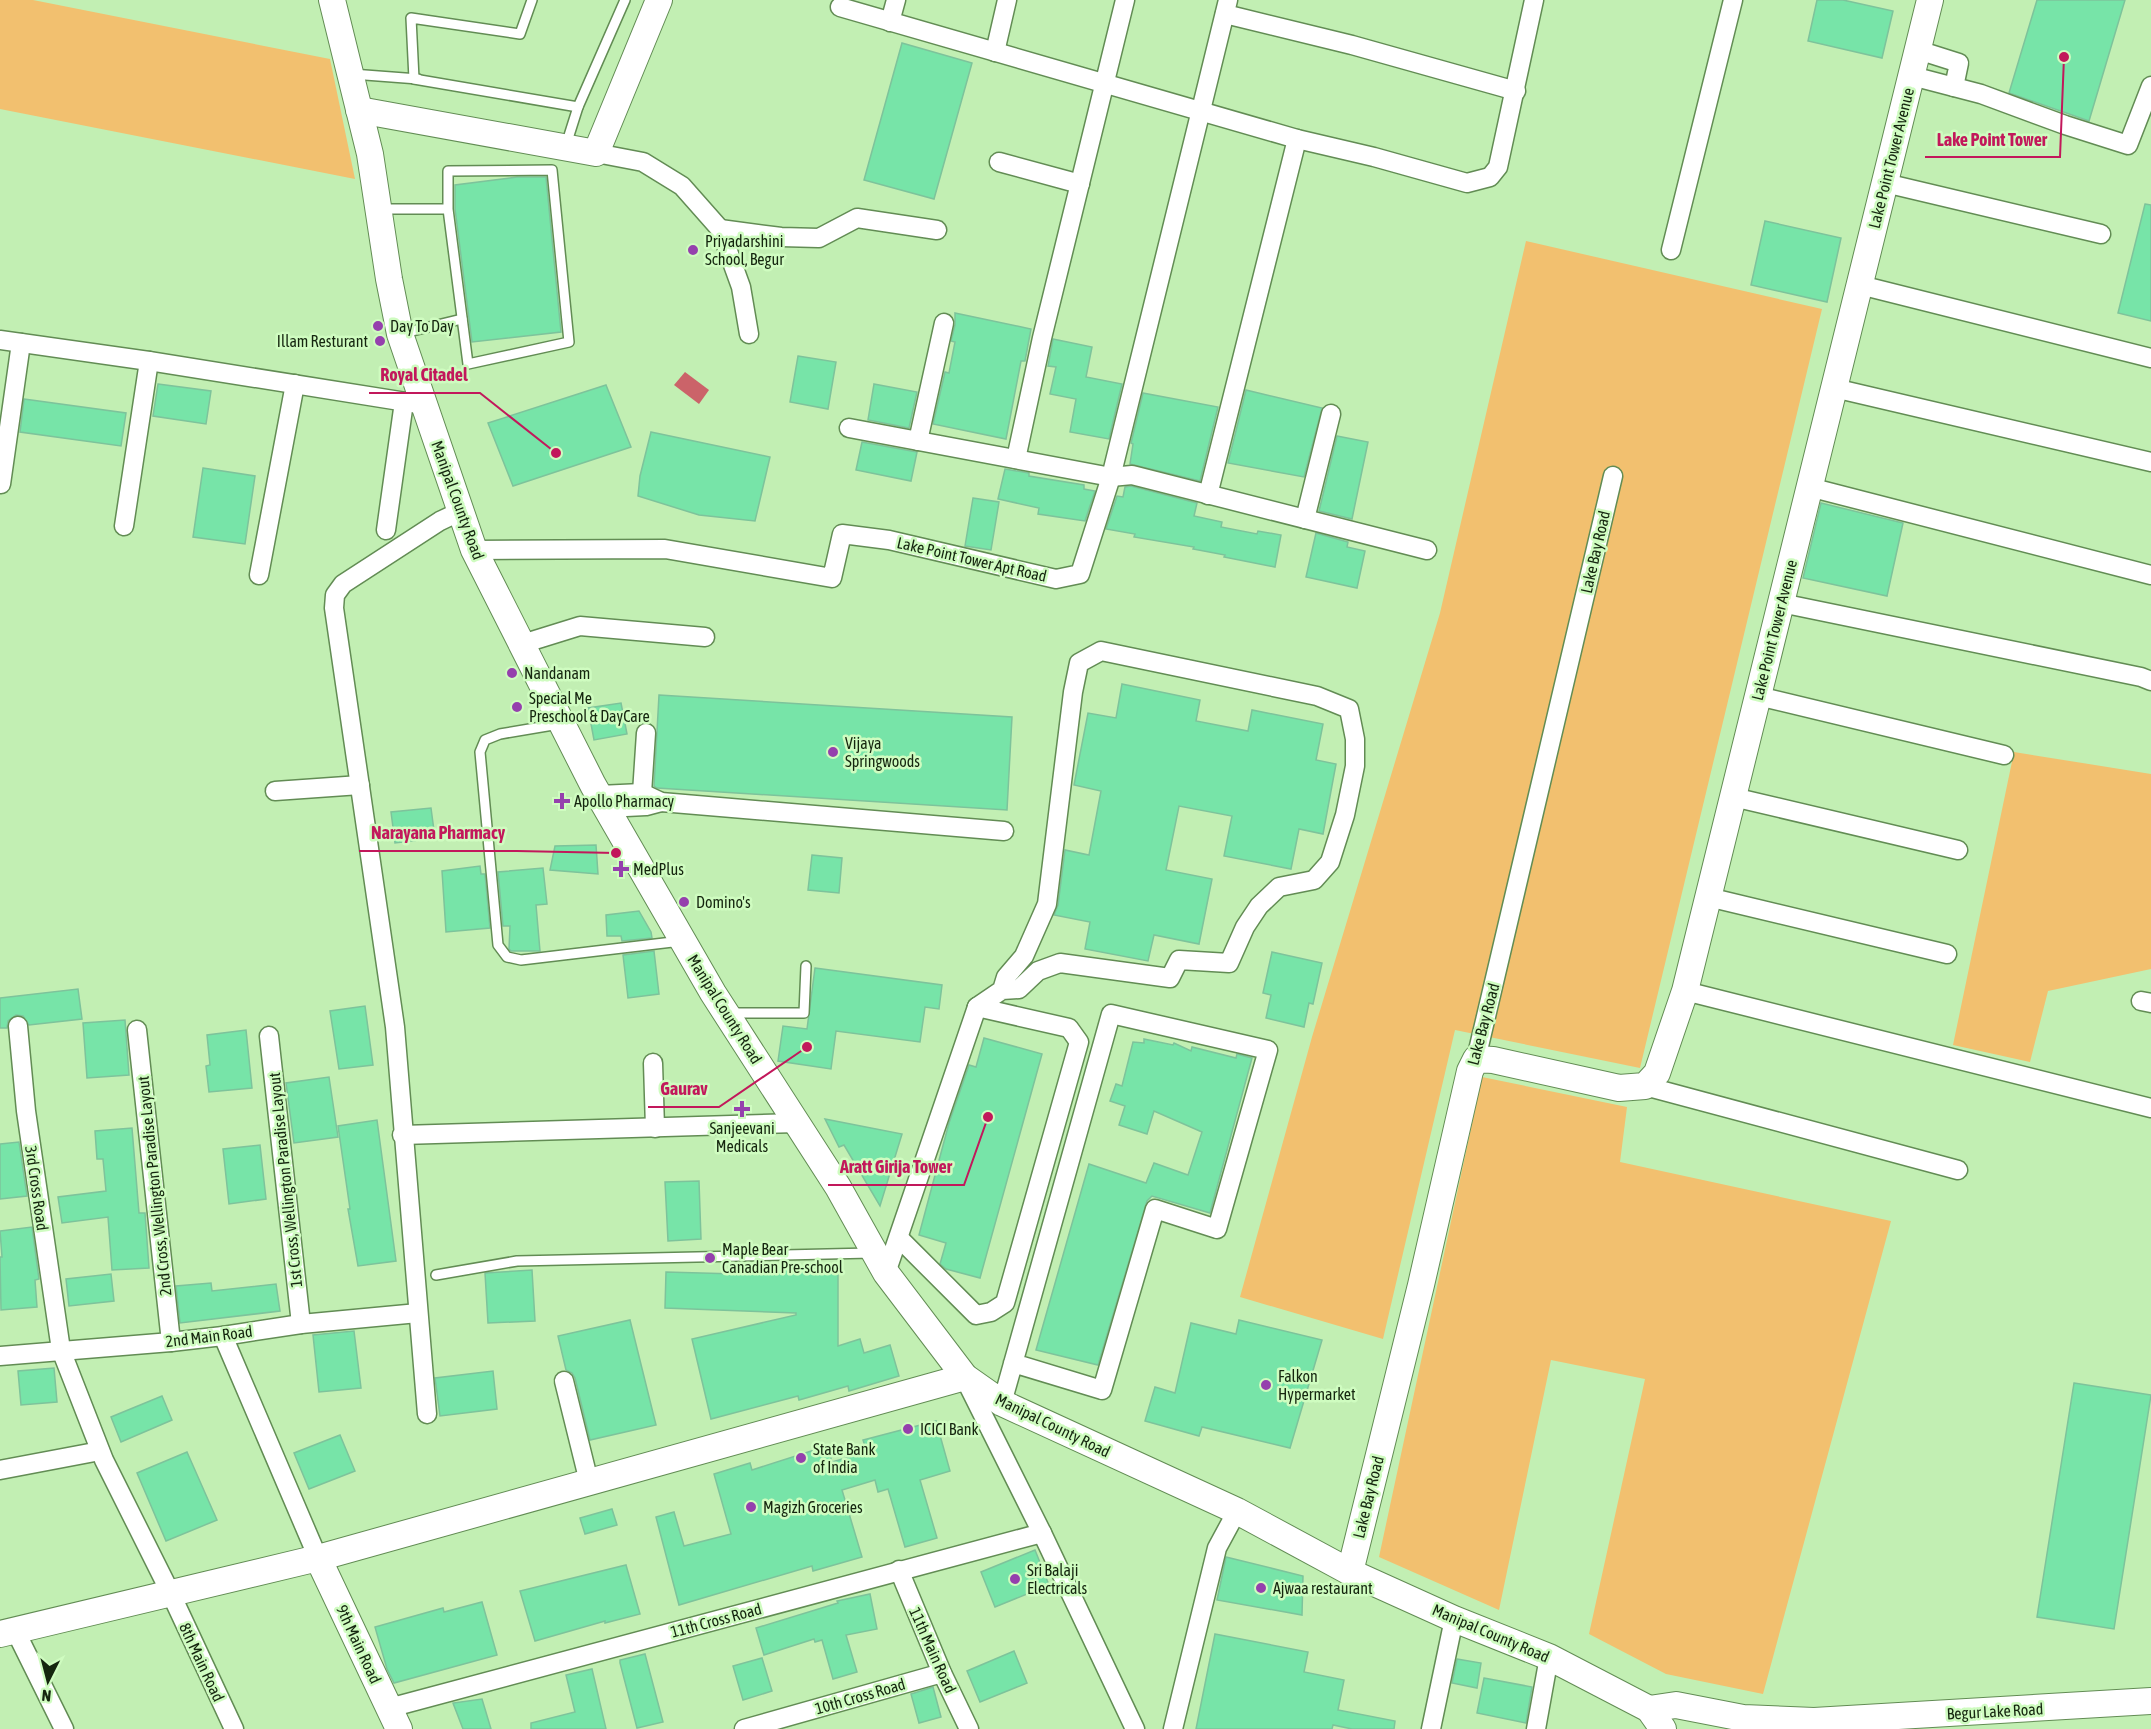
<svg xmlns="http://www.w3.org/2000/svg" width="2151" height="1729" font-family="'Asap Condensed',sans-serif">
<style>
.green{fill:#f2c06f}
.water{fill:#cb6369}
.building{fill:#77e4a8;stroke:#7dc39b;stroke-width:1.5}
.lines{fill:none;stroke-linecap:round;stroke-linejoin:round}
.lane-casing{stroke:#628c54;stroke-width:12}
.street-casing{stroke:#628c54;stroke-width:21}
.secondary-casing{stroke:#628c54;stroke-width:28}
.lane{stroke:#fff;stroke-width:9}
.street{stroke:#fff;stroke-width:18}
.secondary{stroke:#fff;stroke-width:26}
.poi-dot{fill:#9540ad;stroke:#cffcc0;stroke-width:2}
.labels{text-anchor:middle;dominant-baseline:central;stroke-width:5;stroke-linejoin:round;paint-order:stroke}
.street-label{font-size:16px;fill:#15260f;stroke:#cffcc0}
.poi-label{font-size:16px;fill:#15260f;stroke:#cffcc0;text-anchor:start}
.leader{fill:none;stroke:#c2185b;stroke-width:2}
.callout-dot{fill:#c2185b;stroke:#cffcc0;stroke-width:2}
.callout-label{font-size:18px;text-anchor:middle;font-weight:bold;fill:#c2185b;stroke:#cffcc0;stroke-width:5;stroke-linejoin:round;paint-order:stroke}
</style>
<rect width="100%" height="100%" fill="#c2efb3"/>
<!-- green -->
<g class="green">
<polygon points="0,0 33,0 330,59 355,179 0,109"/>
<polygon points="1526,241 1822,309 1640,1068 1455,1030 1383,1339 1240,1297 1312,1037 1440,613"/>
<polygon points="2014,752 2151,774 2151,969 2048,991 2030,1062 1953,1045"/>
<polygon points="1482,1077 1627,1107 1620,1162 1891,1221 1763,1694 1666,1674 1589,1634 1645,1379 1551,1360 1499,1610 1379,1557"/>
</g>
<!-- water -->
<polygon class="water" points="685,372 709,390 699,404 674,385"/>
<!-- building -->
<g class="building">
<polygon points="1817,0 1843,0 1893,11 1882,58 1808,41"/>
<polygon points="2037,0 2125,0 2089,121 2009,93"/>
<polygon points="902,43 972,63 934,199 864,180"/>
<polygon points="517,177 546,177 561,332 472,342 455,209 455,185"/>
<polygon points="2145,204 2151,205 2151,321 2118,313"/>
<polygon points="1765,221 1841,238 1827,302 1751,285"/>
<polygon points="955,313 1031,329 1025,361 1021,361 1006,439 933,424 945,372 949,373 955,342 951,341 955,325"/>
<polygon points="1053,339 1092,347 1086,377 1122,384 1109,439 1070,432 1076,399 1050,394 1056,367 1048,366"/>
<polygon points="798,356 836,362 828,409 790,402"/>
<polygon points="158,384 211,391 206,424 153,416"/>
<polygon points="874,384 917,392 909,428 868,420"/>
<polygon points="606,385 631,447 513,486 488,423"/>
<polygon points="1246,390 1322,408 1304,477 1228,463"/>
<polygon points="1143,393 1218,407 1200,481 1130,464 1133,444 1131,443"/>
<polygon points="24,399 126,413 121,446 20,432"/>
<polygon points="651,432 770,457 755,521 699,515 638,496 640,476"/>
<polygon points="1337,436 1368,442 1352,519 1319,511"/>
<polygon points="862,442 917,452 911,481 856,470"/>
<polygon points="203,468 255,476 245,544 193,537"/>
<polygon points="1005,469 1029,473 1029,476 1084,485 1084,489 1095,491 1085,521 1038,514 1039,508 998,499"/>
<polygon points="1131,486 1197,503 1194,516 1222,522 1221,527 1257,534 1258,531 1281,535 1275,567 1224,557 1225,555 1193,549 1194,547 1134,537 1135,534 1106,529 1117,496 1123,497 1125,487"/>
<polygon points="973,498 999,502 991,550 965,546"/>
<polygon points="1821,503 1903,523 1887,596 1803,578"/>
<polygon points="1316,533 1348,542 1347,547 1365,551 1357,588 1306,577"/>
<polygon points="1122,684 1200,700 1196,721 1248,731 1252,710 1323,724 1316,760 1336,764 1323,834 1299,829 1291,869 1224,856 1232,816 1179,806 1166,870 1212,879 1199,944 1154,935 1148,961 1085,949 1090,922 1054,915 1058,905 1065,850 1089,855 1101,791 1074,785 1088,713 1116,718"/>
<polygon points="659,695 1012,717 1007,810 657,788 654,786"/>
<polygon points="621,703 627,734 594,740 588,708"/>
<polygon points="431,808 435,838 395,843 391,812"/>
<polygon points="596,845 598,874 550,870 555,846"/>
<polygon points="812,855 842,858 839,893 808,890"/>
<polygon points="480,866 481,874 485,874 490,928 446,932 442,871"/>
<polygon points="543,868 547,904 536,905 540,951 511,951 509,949 510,926 503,926 498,872"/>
<polygon points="639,911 651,932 652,938 622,941 621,936 607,936 606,915"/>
<polygon points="654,951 659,994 628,998 623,955"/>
<polygon points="1272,952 1322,963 1313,1004 1309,1003 1304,1027 1266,1018 1271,995 1263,993"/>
<polygon points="815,968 942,985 939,1009 925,1007 920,1042 836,1031 831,1069 778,1061 783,1026 807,1029"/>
<polygon points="78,989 82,1019 29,1025 23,1016 16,1015 8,1021 7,1028 0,1028 0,998"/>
<polygon points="365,1006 373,1065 339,1069 330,1011"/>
<polygon points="125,1020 129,1075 87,1078 83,1023"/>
<polygon points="246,1030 252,1088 209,1092 206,1066 210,1065 207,1035"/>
<polygon points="984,1038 1042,1054 980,1278 946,1269 940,1264 946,1243 919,1235 949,1123 969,1065 976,1067"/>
<polygon points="1144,1039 1173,1045 1174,1043 1191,1051 1192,1047 1236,1058 1237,1054 1252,1058 1210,1213 1152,1196 1147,1201 1098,1365 1036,1350 1089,1164 1146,1183 1154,1163 1188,1175 1202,1132 1154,1111 1147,1134 1119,1125 1125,1106 1110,1101 1116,1084 1122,1086 1133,1042 1144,1043"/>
<polygon points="329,1077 338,1137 294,1143 286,1083"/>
<polygon points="825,1119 902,1134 880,1206 844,1145 839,1147"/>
<polygon points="377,1120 396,1261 358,1266 348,1209 350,1209 338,1126"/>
<polygon points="132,1128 139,1213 145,1213 149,1268 112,1270 108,1217 62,1223 58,1197 106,1191 103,1159 97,1159 95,1131"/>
<polygon points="19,1142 27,1196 0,1199 0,1144"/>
<polygon points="260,1145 266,1199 229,1204 223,1149"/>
<polygon points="699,1181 701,1239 668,1241 665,1182"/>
<polygon points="32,1227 39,1279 35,1280 37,1307 1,1310 0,1257 2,1257 0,1231"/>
<polygon points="737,1267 838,1268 838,1346 860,1339 864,1353 890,1345 899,1376 849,1391 848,1386 799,1400 798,1396 711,1419 692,1339 796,1315 796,1313 665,1308 666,1272 737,1274"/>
<polygon points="532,1270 535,1321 488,1323 485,1273"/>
<polygon points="111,1274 114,1301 69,1306 66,1279"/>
<polygon points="211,1283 212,1291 276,1284 280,1311 180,1323 176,1286"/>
<polygon points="630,1320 656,1425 590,1440 575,1378 572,1373 566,1370 558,1336"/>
<polygon points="1239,1320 1322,1340 1290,1448 1202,1427 1199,1436 1145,1421 1155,1387 1175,1393 1191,1323 1236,1334"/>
<polygon points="354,1331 361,1388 319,1392 313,1335"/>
<polygon points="54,1368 57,1402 21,1405 18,1371"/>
<polygon points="493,1371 497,1409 440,1416 435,1378"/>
<polygon points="2074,1383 2151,1395 2114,1629 2037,1617"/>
<polygon points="162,1396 172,1420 121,1442 111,1417"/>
<polygon points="936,1421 950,1471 920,1480 937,1538 905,1547 888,1489 878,1492 875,1480 842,1490 862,1557 813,1571 812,1566 679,1605 656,1517 674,1512 684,1546 731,1534 714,1474 750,1463 752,1470 827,1446 832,1462 867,1452 863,1440"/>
<polygon points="340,1435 355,1471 309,1489 294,1453"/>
<polygon points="187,1452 217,1520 166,1541 137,1473"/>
<polygon points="612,1509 617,1525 585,1534 580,1518"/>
<polygon points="1035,1550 1049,1585 995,1607 981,1572"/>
<polygon points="1226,1557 1303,1576 1302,1615 1217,1600"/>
<polygon points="626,1565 640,1614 605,1623 605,1621 535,1641 520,1591"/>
<polygon points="870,1594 877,1629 846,1635 857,1672 833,1679 822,1640 815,1642 814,1639 764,1655 756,1628 838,1603 837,1601"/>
<polygon points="482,1602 497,1655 394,1683 387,1669 375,1627 443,1608 444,1612"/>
<polygon points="1215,1634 1308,1652 1304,1672 1344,1680 1338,1710 1395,1721 1394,1729 1352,1729 1333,1725 1332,1729 1196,1729"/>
<polygon points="1014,1651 1027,1683 980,1702 967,1671"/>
<polygon points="645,1654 663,1722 637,1728 620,1663 620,1660"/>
<polygon points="762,1658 772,1691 743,1700 733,1666"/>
<polygon points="1457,1659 1481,1663 1477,1688 1452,1683"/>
<polygon points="592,1669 606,1729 531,1729 531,1723 575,1712 566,1675"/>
<polygon points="1484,1678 1532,1687 1526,1723 1477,1713"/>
<polygon points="933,1687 941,1717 919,1723 911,1694"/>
<polygon points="482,1699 491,1729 463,1729 453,1703"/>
</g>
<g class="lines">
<defs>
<g id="lane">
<polyline points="532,0 520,34 411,18 414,79 578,107"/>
<polyline points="352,74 418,79"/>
<polyline points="566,145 578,107 625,0"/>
<polyline points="380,209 448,209 448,171 552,170 569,342 468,364 448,209"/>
<polyline points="400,334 462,319"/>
<polyline points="559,724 500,734 485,740 480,752 498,945 507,957 521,960 681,941"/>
<polyline points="731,1013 804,1013 806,966"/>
<polyline points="436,1275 517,1261 871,1253"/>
</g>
<g id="street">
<polyline points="840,7 1297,139 1374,157 1467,183 1490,177 1498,167 1534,0"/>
<polyline points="1225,14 1352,45 1516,91"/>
<polyline points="890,22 896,0"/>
<polyline points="1918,50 1959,63 1954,87"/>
<polyline points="995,52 1007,0"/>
<polyline points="1912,76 1981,94 2065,125 2128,145 2151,86"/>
<polyline points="596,153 643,162 682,186 720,229 741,287 749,334"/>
<polyline points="999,162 1080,184"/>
<polyline points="1885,183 2101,234"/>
<polyline points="720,229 781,237 819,238 857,218 937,230"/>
<polyline points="1671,250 1733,0"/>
<polyline points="1860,285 2151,358"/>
<polyline points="0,340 149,361 425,405"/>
<polyline points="1834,388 2151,462"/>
<polyline points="849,428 1111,477 1132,475 1427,550"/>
<polyline points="918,441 944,323"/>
<polyline points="1016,459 1042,338 1125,0"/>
<polyline points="1,484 21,343"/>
<polyline points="1809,487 2151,575"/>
<polyline points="1208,495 1297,139"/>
<polyline points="1305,519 1331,414"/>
<polyline points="124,526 149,361"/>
<polyline points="386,530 404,402"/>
<polyline points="474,550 665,549 832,578 842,534 889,540 1056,579 1080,574 1111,477 1228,0"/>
<polyline points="259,575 295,384"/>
<polyline points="1781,603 2141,677 2151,681"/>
<polyline points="522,644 580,626 705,637"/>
<polyline points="1758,696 2004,755"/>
<polyline points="275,791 360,785"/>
<polyline points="642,793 646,733"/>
<polyline points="599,795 642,793 661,802 1004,831"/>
<polyline points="1733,797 1958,850"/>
<polyline points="606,808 646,806 661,802"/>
<polyline points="1708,897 1947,954"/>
<polyline points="1685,991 2151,1108"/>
<polyline points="2141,1001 2151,1003"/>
<polyline points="977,1007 1002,990 1019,989 1038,971 1060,963 1170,978 1179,960 1229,963 1245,927 1259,906 1279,887 1314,880 1330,862 1345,815 1355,766 1355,739 1349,709 1317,696 1101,651 1079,663 1073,692 1047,904 1024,956 1006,977 1002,990"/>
<polyline points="18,1026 26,1111 61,1350 104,1460 171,1594 234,1729"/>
<polyline points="137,1030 171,1342"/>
<polyline points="269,1036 301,1324"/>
<polyline points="1476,1059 1613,476"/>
<polyline points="653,1063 655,1128"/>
<polyline points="1645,1086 1958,1170"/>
<polyline points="402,1135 796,1123"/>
<polyline points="899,1238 976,1315 991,1312 1005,1303 1079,1042 1069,1028 977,1007"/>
<polyline points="886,1273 977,1007"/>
<polyline points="223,1336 318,1558"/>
<polyline points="0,1356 171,1342 223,1336 301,1324 418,1313"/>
<polyline points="965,1379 1042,1533 1135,1729"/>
<polyline points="564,1381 589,1482"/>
<polyline points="1002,1403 1111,1014 1268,1050 1217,1229 1155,1209 1102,1390 1013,1363"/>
<polyline points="427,1414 395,1027 334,608 335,595 343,584 440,521 461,511"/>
<polyline points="0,1470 100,1451"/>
<polyline points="899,1570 942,1673 969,1729"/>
<polyline points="15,1630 64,1729"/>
<polyline points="389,1708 1042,1533"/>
<polyline points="744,1729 942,1673"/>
<polyline points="1173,1729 1217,1548 1237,1511"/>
<polyline points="1431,1729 1454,1619"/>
<polyline points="1536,1729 1549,1657"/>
</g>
<g id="secondary">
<polyline points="332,0 370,154 389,279 400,334 474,550 593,785 713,993 838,1187 886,1273 965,1377 1002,1403 1237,1511 1350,1572 1454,1619 1549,1657 1649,1709 1663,1729"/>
<polyline points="359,110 596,153 659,0"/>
<polyline points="318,1558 399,1729"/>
<polyline points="1350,1572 1421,1285 1470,1071 1476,1059 1493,1060 1619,1088 1645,1086 1657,1073 1685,991 1930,0"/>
<polyline points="0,1634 318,1558 965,1377"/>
<polyline points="1649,1709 1676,1705 1743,1718 1814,1721 2151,1701"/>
</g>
</defs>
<!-- lane casing -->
<use href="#lane" class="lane-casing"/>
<!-- street casing -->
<use href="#street" class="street-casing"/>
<!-- secondary casing -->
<use href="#secondary" class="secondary-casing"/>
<!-- lane -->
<use href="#lane" class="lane"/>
<!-- street -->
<use href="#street" class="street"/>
<!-- secondary -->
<use href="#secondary" class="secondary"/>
</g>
<!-- markers -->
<g class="poi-dot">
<circle cx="693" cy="250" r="6"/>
<circle cx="378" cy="326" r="6"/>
<circle cx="380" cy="341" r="6"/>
<circle cx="512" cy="673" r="6"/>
<circle cx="517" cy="707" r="6"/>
<circle cx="833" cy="752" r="6"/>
<path d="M559 792h6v6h6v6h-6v6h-6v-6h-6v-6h6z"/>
<path d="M618 860h6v6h6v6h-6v6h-6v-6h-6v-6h6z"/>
<circle cx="684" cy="902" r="6"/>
<path d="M739 1100h6v6h6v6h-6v6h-6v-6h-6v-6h6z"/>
<circle cx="710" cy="1258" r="6"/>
<circle cx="1266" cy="1385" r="6"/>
<circle cx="908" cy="1429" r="6"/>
<circle cx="801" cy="1458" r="6"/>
<circle cx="751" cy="1507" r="6"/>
<circle cx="1015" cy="1579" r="6"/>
<circle cx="1261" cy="1588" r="6"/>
</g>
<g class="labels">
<!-- street labels -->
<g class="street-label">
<text transform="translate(1891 158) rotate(-76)">Lake Point Tower Avenue</text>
<text transform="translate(458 500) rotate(70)">Manipal County Road</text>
<text transform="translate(1595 552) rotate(-77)">Lake Bay Road</text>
<text transform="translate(972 559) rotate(13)">Lake Point Tower Apt Road</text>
<text transform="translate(1774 630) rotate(-76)">Lake Point Tower Avenue</text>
<text transform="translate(725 1009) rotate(58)">Manipal County Road</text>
<text transform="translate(1483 1024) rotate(-75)">Lake Bay Road</text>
<text transform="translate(285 1180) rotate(-96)">1st Cross, Wellington Paradise Layout</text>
<text transform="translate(154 1186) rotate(-96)">2nd Cross, Wellington Paradise Layout</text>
<text transform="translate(37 1188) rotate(82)">3rd Cross Road</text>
<text transform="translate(209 1336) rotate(-7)">2nd Main Road</text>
<text transform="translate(1053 1425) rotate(26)">Manipal County Road</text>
<text transform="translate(1368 1497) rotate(-76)">Lake Bay Road</text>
<text transform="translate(716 1620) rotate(-15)">11th Cross Road</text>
<text transform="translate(1491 1633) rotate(23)">Manipal County Road</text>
<text transform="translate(359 1644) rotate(65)">9th Main Road</text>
<text transform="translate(933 1650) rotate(66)">11th Main Road</text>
<text transform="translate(202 1662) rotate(65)">8th Main Road</text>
<text transform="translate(860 1696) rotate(-16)">10th Cross Road</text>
<text transform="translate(1995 1711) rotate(-3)">Begur Lake Road</text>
</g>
<!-- poi labels -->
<g class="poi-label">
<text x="705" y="241">Priyadarshini<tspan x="705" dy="18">School, Begur</tspan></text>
<text x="390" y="326">Day To Day</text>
<text x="368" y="341" text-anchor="end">Illam Resturant</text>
<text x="524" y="673">Nandanam</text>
<text x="529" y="698">Special Me<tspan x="529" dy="18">Preschool &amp; DayCare</tspan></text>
<text x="845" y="743">Vijaya<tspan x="845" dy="18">Springwoods</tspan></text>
<text x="574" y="801">Apollo Pharmacy</text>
<text x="633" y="869">MedPlus</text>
<text x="696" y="902">Domino's</text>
<text x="742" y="1128" text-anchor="middle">Sanjeevani<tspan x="742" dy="18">Medicals</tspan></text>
<text x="722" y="1249">Maple Bear<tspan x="722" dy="18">Canadian Pre-school</tspan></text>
<text x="1278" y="1376">Falkon<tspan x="1278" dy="18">Hypermarket</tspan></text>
<text x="920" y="1429">ICICI Bank</text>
<text x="813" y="1449">State Bank<tspan x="813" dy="18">of India</tspan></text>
<text x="763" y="1507">Magizh Groceries</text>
<text x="1027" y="1570">Sri Balaji<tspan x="1027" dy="18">Electricals</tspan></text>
<text x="1273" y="1588">Ajwaa restaurant</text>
</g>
</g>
<!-- callouts -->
<path class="leader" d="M2064 57L2060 157H1925M556 453L480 393H369M616 853L517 851H359M807 1047L719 1107H648M988 1117L964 1185H828"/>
<g class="callout-dot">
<circle cx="2064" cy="57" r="6"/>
<circle cx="556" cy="453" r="6"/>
<circle cx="616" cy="853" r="6"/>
<circle cx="807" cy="1047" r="6"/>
<circle cx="988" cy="1117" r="6"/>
</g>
<g class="callout-label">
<text x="1992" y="146">Lake Point Tower</text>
<text x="424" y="381">Royal Citadel</text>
<text x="438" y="839">Narayana Pharmacy</text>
<text x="684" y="1095">Gaurav</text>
<text x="896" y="1173">Aratt Girija Tower</text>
</g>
<!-- north arrow -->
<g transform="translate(48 1681) rotate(186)" stroke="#cffcc0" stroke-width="4.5" paint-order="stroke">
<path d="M0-4.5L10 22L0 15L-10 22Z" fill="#15260f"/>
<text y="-9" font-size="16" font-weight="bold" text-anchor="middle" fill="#15260f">N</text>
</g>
</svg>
